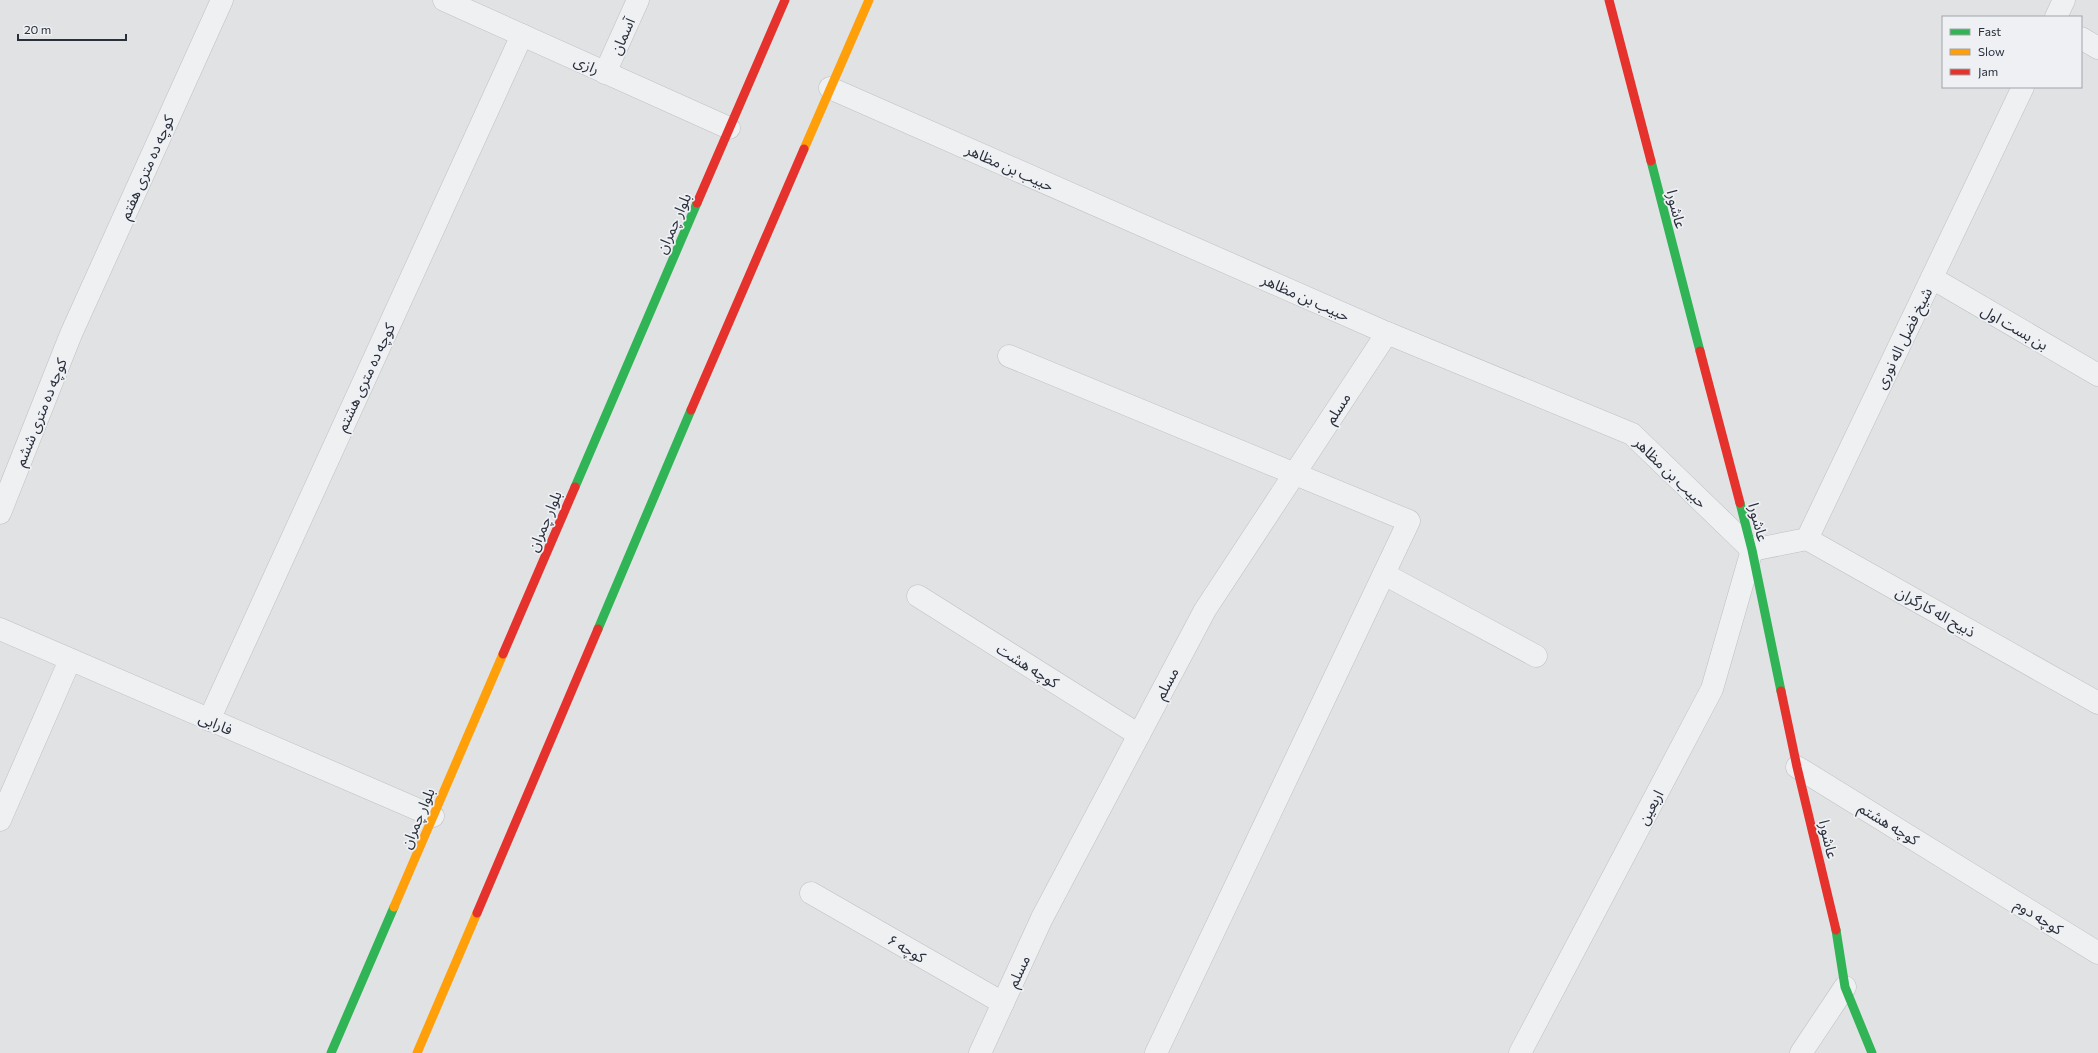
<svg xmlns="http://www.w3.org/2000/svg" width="2098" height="1053" font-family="Commissioner,'Noto Sans Arabic',sans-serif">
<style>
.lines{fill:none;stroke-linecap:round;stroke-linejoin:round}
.street-casing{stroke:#bec0c2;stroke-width:23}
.street{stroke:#eff0f2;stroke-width:22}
.fast{stroke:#30b455;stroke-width:9}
.slow{stroke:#ff9f0a;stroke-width:9}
.jam{stroke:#e5322d;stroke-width:9}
.labels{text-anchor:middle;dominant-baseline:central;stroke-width:3.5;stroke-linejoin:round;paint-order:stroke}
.street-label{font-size:15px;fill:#292f3b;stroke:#eef0f4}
</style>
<rect width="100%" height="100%" fill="#e0e2e4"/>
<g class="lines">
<defs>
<g id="street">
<polyline points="444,0 729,128"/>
<polyline points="2056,17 2064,0"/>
<polyline points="2081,38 2098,48"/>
<polyline points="605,73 638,0"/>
<polyline points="830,88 1387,333 1632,434 1752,550"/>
<polyline points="1932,278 2098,375"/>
<polyline points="1009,356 1409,521 1156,1053"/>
<polyline points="0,513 71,334 222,0"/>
<polyline points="1807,539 2098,703"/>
<polyline points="1752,550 1807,539 2023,87"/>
<polyline points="1384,574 1536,656"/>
<polyline points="918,596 1139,735"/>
<polyline points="0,629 433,816"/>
<polyline points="209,720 522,35"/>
<polyline points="1797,767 2098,953"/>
<polyline points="0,820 70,660"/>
<polyline points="811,893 1003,1003"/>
<polyline points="980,1053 1042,918 1205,610 1387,333"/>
<polyline points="1520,1053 1712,689 1752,550"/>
<polyline points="1801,1053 1845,987"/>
</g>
</defs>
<!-- street casing -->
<use href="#street" class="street-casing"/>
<!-- street -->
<use href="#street" class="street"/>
<!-- fast -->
<g class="fast">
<polyline points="1651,161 1700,351"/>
<polyline points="575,487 697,203"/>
<polyline points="1740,503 1752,550 1781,691"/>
<polyline points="598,629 691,410"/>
<polyline points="1836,930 1845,987 1872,1053"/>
<polyline points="331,1053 394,907"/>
</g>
<!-- slow -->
<g class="slow">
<polyline points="804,149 869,0"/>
<polyline points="394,907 503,654"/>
<polyline points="417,1053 477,913"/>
</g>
<!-- jam -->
<g class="jam">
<polyline points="1609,0 1651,161"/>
<polyline points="697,203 785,0"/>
<polyline points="1700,351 1740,503"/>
<polyline points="691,410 804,149"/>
<polyline points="503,654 575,487"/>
<polyline points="1781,691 1797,767 1836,930"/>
<polyline points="477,913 598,629"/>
</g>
</g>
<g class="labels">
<!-- street labels -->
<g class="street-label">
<text transform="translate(622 36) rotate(-66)">آسمان</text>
<text transform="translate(587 64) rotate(24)">رازی</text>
<text transform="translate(146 167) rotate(-66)">کوچه ده متری هفتم</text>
<text transform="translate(1010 167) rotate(24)">حبیب بن مظاهر</text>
<text transform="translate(1677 209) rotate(76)">عاشورا</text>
<text transform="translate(673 223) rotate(-66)">بلوار چمران</text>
<text transform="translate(1306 297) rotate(24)">حبیب بن مظاهر</text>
<text transform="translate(2015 327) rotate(30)">بن بست اول</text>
<text transform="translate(1903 338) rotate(-64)">شیخ فضل اله نوری</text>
<text transform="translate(365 377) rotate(-65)">کوچه ده متری هشتم</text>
<text transform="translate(1337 408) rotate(-57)">مسلم</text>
<text transform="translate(40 412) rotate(-68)">کوچه ده متری ششم</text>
<text transform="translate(1671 472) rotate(44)">حبیب بن مظاهر</text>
<text transform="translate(544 521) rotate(-67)">بلوار چمران</text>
<text transform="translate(1759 522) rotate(75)">عاشورا</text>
<text transform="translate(1936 611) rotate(29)">ذبیح اله کارگران</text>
<text transform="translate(1028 665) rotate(32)">کوچه هشت</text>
<text transform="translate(1166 683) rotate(-62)">مسلم</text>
<text transform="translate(216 723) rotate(23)">فارابی</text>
<text transform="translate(1650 807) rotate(-62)">اربعین</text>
<text transform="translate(417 818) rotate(-67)">بلوار چمران</text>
<text transform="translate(1889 823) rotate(31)">کوچه هشتم</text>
<text transform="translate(1829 839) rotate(77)">عاشورا</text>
<text transform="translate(2039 916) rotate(32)">کوچه دوم</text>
<text transform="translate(907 948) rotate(30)">کوچه ۶</text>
<text transform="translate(1018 971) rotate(-65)">مسلم</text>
</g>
</g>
<!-- legend -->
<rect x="1942" y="16" width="140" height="72" fill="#eef0f4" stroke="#9fa3aa"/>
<rect x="1950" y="29" width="20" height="6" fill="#30b455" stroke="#9fa3aa"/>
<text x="1978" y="36" font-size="12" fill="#292f3b">Fast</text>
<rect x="1950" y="49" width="20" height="6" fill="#ff9f0a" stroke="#9fa3aa"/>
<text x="1978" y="56" font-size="12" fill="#292f3b">Slow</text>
<rect x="1950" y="69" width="20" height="6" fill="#e5322d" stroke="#9fa3aa"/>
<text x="1978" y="76" font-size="12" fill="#292f3b">Jam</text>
<!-- scale -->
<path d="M18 34v6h108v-6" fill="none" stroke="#292f3b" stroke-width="2"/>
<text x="24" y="34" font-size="12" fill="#292f3b" stroke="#eef0f4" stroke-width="3" paint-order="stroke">20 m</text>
</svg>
